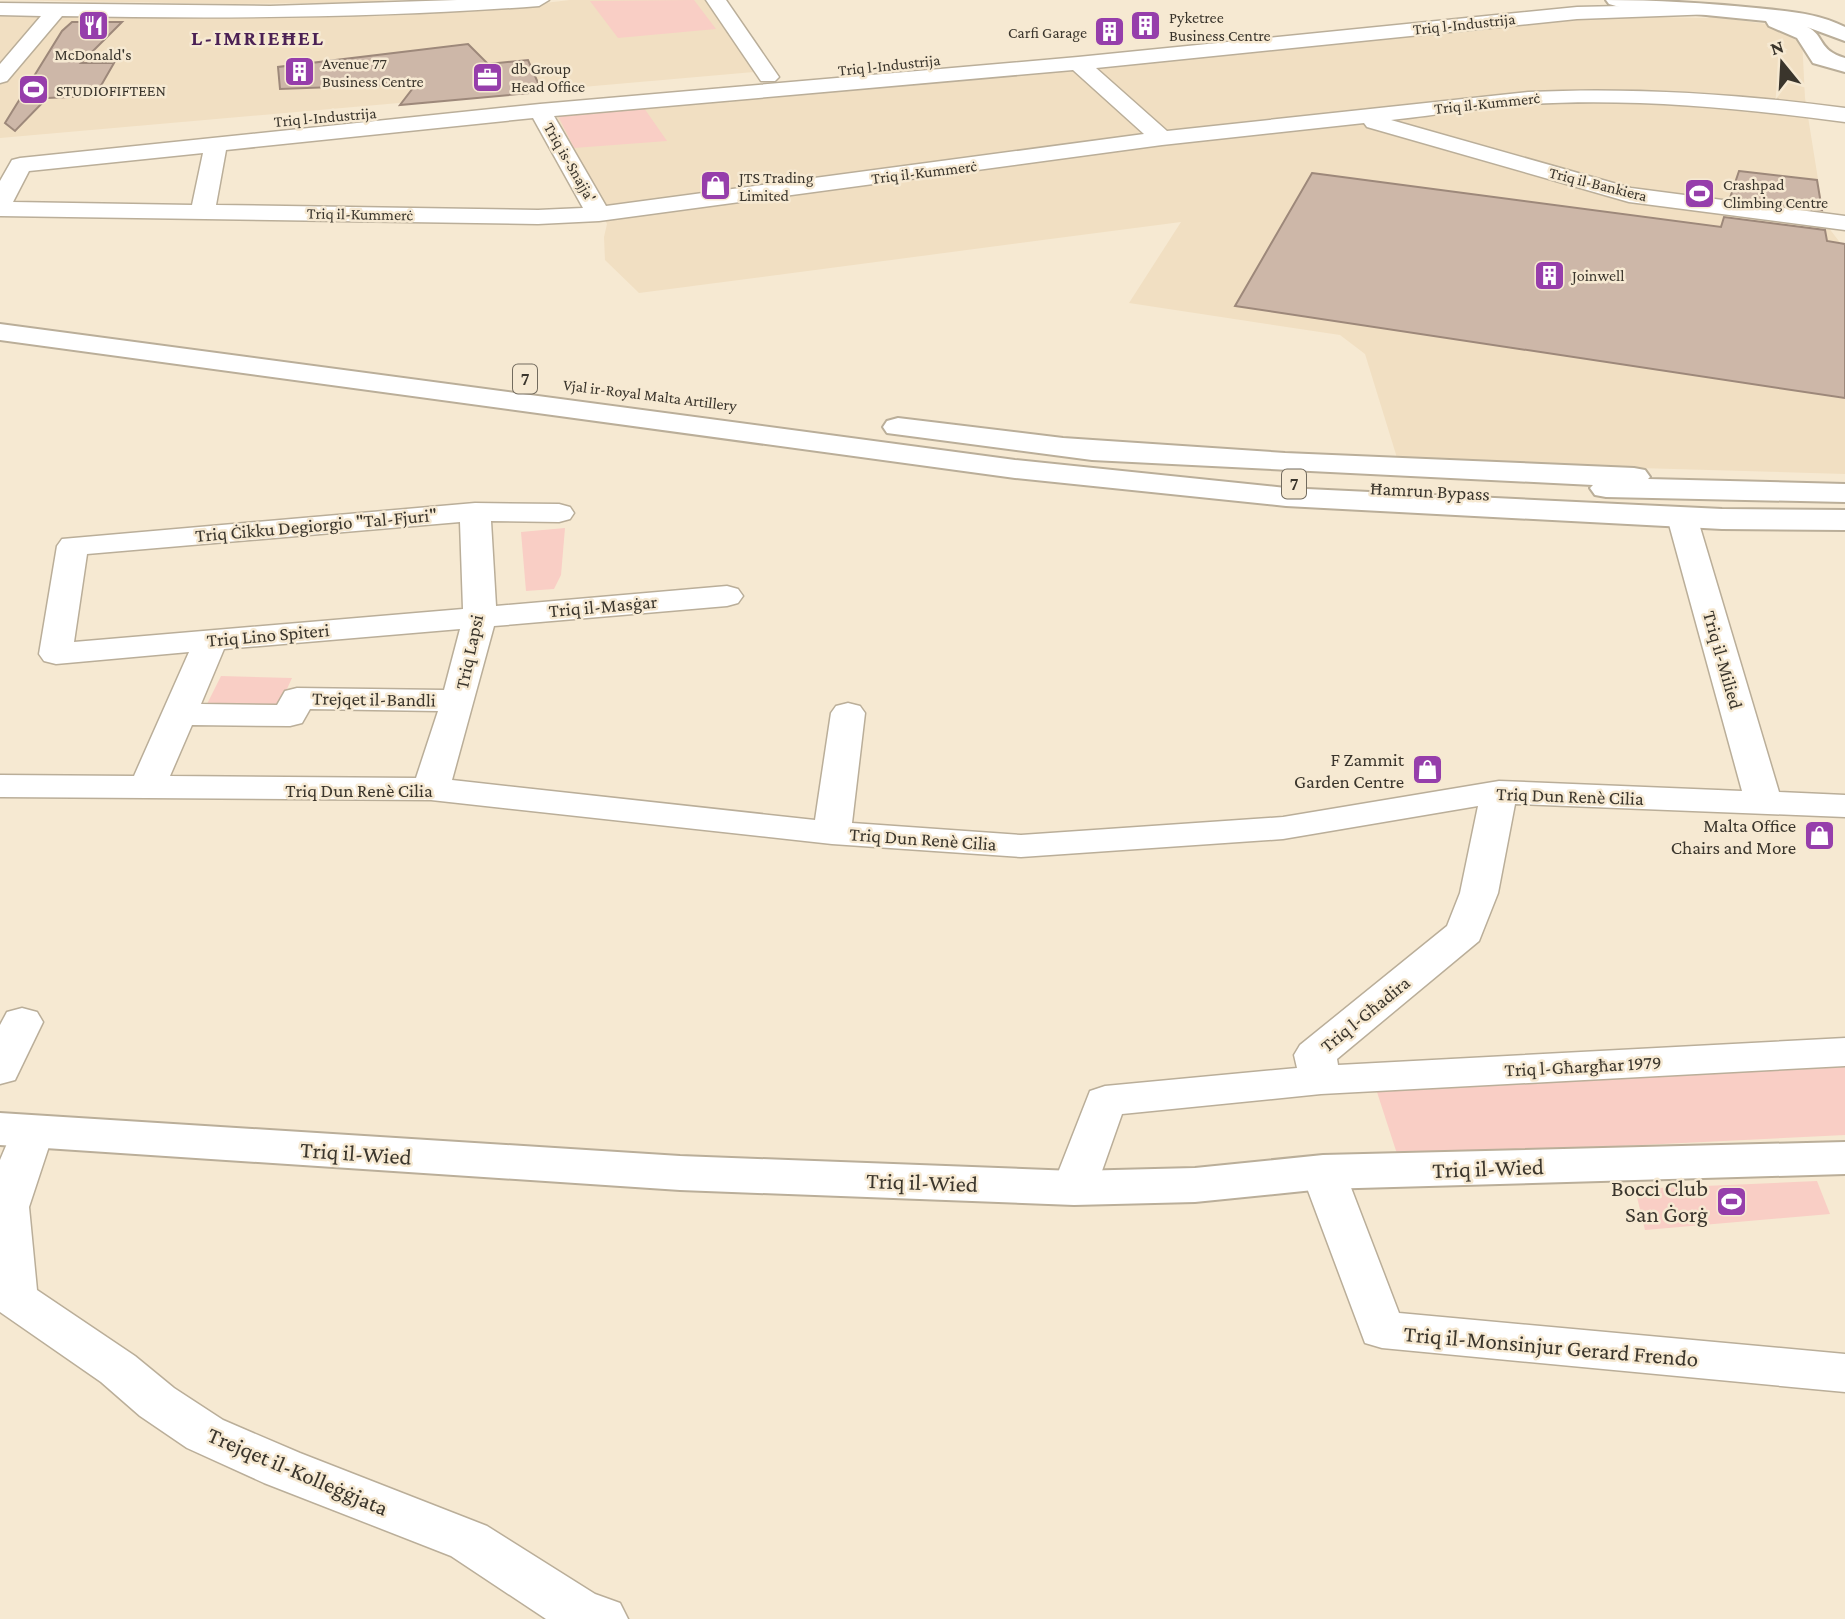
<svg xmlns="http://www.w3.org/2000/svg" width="1845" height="1619" font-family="'Crimson Pro',serif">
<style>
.built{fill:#f1dfc2}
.green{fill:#f9cec5}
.building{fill:#cdb7a8;stroke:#9d887a;stroke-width:2}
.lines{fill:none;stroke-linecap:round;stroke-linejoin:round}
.minor-casing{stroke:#baae99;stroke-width:3}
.tertiary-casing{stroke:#baae99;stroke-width:4}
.secondary-casing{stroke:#baae99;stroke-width:4}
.trunk-casing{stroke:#baae99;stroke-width:4}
.minor{fill:#fff;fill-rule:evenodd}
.tertiary{fill:#fff;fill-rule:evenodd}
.secondary{fill:#fff;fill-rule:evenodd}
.trunk{fill:#fff;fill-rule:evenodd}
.labels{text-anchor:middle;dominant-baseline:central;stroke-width:5;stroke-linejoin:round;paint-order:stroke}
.far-poi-label{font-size:16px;fill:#3a352c;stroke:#f6e9d2;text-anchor:start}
.far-street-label{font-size:16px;fill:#3a352c;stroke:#f6e9d2}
.shield{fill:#f6e9d2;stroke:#726b5e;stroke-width:2}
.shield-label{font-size:18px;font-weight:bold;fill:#3a352c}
.street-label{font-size:19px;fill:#3a352c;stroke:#f6e9d2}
.poi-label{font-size:19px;fill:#3a352c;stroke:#f6e9d2;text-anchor:end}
.far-district-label{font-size:21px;font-weight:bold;letter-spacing:2px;fill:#4b2155;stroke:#f6e9d2}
.near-street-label{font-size:23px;fill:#3a352c;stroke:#f6e9d2}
.near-poi-label{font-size:23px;fill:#3a352c;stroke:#f6e9d2;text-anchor:end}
</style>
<rect width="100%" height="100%" fill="#f6e9d2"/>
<!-- built -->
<g class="built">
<polygon points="0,0 384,0 383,2 235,4"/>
<polygon points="570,0 706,0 754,72 0,138 0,11 484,10"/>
<polygon points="1603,16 1708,18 1710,16 1773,25 1802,38 1805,98 1825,223 1845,249 1845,474 1398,461 1365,354 1340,335 1129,303 1181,222 639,293 605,260 604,237 607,224 556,115"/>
</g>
<!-- green -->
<g class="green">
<polygon points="694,0 716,29 618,38 590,1"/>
<polygon points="644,108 667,141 574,148 559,118 562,115"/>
<polygon points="565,528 561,575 554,589 526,591 521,532"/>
<polygon points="221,676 292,678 276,713 203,712"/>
<polygon points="1845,1067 1845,1135 1398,1157 1376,1089"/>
<polygon points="1817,1181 1830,1214 1645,1230 1635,1189"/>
</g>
<!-- building -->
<g class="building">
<polygon points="72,22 122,22 81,63 114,63 95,96 47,98 15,131 5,123 62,31"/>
<polygon points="468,44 488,64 528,60 542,92 400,105 416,84 280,89 278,67"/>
<polygon points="1739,171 1817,180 1822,210 1730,198"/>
<polygon points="1312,173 1721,227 1724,217 1825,230 1827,241 1845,244 1845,398 1235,306"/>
</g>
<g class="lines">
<defs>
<g id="minor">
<path d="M457,0H549L539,6C380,18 221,19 62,16L7,81L0,83V64L41,16L0,15V3L270,6Z"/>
<polygon points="706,0 726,0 779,77 775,81 761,81"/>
<path d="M1708,4L1715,6L1718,10L1715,14L1577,19L1096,68L1167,131L1528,92C1635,87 1739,94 1845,108V122C1741,108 1635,98 1529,104C1483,107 1437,115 1391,120L1631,188L1845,216V230L1629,202L1367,127L1364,123L1162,145L599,221L538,224L0,216V181L12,160L20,158L540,104L1078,57L1577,7ZM1073,70L1144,134L606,206L554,116ZM533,118L583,208L538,210L216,205L226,150ZM203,153L192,205L13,202L29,171Z"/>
<path d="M475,503L559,504L570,507L574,513L570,519L559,522L491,521L496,606L727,586L738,589L743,596L738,603L727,606L494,626L452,780L815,820L831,713L836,706L848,703L860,706L865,713L852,823L1021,835L1283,817L1499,781L1742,791L1667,517L1671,511L1682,508L1693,511L1697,517L1779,792L1845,795V817L1515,804L1498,893L1479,941L1337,1059L1338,1065L1845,1038V1066L1321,1094L1122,1114L1096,1188L1090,1199L1074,1204L1058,1199L1052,1188L1090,1091L1105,1086L1297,1068L1294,1055L1300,1045L1447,926L1460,893L1478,806L1283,839L1021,857L832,844L431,800L0,797V775L134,776L189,652L56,664L44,661L39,654L57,546L62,539ZM460,522L463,609L74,642L87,554ZM460,629L444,690L297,688L285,691L277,705L201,704L224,649ZM310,709L438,711L416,778L170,776L192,725L290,726L302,723Z"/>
<polygon points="22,1008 37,1012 43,1022 15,1080 0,1084 0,1025 7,1012"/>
<polygon points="32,1116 47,1120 54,1131 29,1207 37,1290 135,1356 174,1388 223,1420 300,1453 487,1526 595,1594 620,1603 628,1619 546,1619 451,1556 264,1483 187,1448 140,1416 101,1382 0,1312 0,1160 17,1120"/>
<polygon points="1323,1156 1339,1161 1345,1172 1399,1313 1845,1354 1845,1392 1382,1348 1365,1343 1301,1172 1307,1161"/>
</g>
<polygon id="tertiary" points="0,1113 680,1156 1074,1171 1195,1168 1323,1155 1845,1142 1845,1174 1323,1189 1195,1202 1074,1205 680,1190 0,1145"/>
<path id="secondary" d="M1606,0C1656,0 1706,3 1756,8C1786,11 1818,13 1845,27V41L1807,27C1825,35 1817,50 1845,58V72L1813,63L1797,38L1769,26L1766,21L1616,6L1609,4Z"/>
<g id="trunk">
<polygon points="0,324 1015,460 1286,488 1722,509 1845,510 1845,530 1722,529 1286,506 1015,478 0,340"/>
<polygon points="898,418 1063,438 1285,453 1634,468 1645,470 1650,477 1648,479 1845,484 1845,502 1606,497 1595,495 1590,488 1593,485 1092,460 887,433 883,427 887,421"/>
</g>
</defs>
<!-- minor casing -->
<use href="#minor" class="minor-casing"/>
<!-- tertiary casing -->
<use href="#tertiary" class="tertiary-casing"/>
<!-- secondary casing -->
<use href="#secondary" class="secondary-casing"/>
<!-- trunk casing -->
<use href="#trunk" class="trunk-casing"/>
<!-- minor -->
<use href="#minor" class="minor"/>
<!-- tertiary -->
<use href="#tertiary" class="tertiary"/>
<!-- secondary -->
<use href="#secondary" class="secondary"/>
<!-- trunk -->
<use href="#trunk" class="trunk"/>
</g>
<!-- icons -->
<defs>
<symbol id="restaurant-square" viewBox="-11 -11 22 22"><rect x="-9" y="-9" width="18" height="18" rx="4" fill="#963eab" stroke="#f6e9d2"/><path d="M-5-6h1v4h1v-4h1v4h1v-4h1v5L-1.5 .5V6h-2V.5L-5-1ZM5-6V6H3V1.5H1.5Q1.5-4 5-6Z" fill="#fff"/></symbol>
<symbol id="building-square" viewBox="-11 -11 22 22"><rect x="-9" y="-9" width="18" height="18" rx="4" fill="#963eab" stroke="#f6e9d2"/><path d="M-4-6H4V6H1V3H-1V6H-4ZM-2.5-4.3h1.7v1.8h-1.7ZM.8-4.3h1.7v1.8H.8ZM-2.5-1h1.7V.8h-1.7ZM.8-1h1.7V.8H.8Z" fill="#fff"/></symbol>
<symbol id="office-square" viewBox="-11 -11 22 22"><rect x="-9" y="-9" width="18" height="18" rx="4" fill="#963eab" stroke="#f6e9d2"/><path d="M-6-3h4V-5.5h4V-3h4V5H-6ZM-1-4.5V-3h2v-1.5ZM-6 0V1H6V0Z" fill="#fff"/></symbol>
<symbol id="stadium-square" viewBox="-11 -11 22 22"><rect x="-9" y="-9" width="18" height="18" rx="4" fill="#963eab" stroke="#f6e9d2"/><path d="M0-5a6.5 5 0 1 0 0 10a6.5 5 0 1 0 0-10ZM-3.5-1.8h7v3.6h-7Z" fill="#fff"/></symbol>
<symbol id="shop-square" viewBox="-11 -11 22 22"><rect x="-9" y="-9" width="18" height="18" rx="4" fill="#963eab" stroke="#f6e9d2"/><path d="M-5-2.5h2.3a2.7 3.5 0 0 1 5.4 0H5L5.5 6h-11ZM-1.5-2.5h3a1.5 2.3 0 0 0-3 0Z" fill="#fff"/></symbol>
</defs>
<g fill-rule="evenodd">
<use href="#restaurant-square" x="76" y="8" width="35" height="35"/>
<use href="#building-square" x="1128" y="8" width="35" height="35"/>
<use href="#building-square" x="1092" y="14" width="35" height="35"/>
<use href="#building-square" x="282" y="54" width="35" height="35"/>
<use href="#office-square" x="470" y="60" width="35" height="35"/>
<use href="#stadium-square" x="16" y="72" width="35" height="35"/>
<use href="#shop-square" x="698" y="168" width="35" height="35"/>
<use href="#stadium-square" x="1682" y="176" width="35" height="35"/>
<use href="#building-square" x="1532" y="258" width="35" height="35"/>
<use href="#shop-square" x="1410" y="752" width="35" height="35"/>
<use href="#shop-square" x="1802" y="818" width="35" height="35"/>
<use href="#stadium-square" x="1714" y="1184" width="35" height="35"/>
</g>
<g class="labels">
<!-- far-poi labels -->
<g class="far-poi-label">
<text x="1169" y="17">Pyketree<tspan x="1169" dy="18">Business Centre</tspan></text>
<text x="1087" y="32" text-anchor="end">Carfi Garage</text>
<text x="93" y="54" text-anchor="middle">McDonald's</text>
<text x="322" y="63">Avenue 77<tspan x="322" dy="18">Business Centre</tspan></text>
<text x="511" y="68">db Group<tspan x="511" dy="18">Head Office</tspan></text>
<text x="56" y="90">STUDIOFIFTEEN</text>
<text x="739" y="177">JTS Trading<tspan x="739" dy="18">Limited</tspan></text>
<text x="1723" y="184">Crashpad<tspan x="1723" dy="18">Climbing Centre</tspan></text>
<text x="1572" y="275">Joinwell</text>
</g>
<!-- far-street labels -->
<g class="far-street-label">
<text transform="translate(1464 24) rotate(-6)">Triq l-Industrija</text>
<text transform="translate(889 65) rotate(-6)">Triq l-Industrija</text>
<text transform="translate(1487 103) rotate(-6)">Triq il-Kummerċ</text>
<text transform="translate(325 117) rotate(-5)">Triq l-Industrija</text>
<text transform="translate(570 162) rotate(60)">Triq is-Snajja'</text>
<text transform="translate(924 172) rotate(-7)">Triq il-Kummerċ</text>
<text transform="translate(1598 184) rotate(14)">Triq il-Bankiera</text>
<text transform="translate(360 214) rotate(1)">Triq il-Kummerċ</text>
<text transform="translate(650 395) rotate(7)">Vjal ir-Royal Malta Artillery</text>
</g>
<!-- shield labels -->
<g class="shield">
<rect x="513" y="364.5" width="24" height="29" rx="5"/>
<rect x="1282" y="469.5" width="24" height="29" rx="5"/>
</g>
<g class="shield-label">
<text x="525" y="379">7</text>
<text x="1294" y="484">7</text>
</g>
<!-- street labels -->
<g class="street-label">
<text transform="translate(1430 491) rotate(3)">Ħamrun Bypass</text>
<text transform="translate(316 525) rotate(-5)">Triq Ċikku Degiorgio "Tal-Fjuri"</text>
<text transform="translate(603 606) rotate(-5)">Triq il-Masġar</text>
<text transform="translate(268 635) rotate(-5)">Triq Lino Spiteri</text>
<text transform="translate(469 652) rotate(-78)">Triq Lapsi</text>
<text transform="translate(1723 660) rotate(74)">Triq il-Milied</text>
<text transform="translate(374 699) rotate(1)">Trejqet il-Bandli</text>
<text x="359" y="790">Triq Dun Renè Cilia</text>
<text transform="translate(1570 796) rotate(2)">Triq Dun Renè Cilia</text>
<text transform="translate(923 839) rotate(4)">Triq Dun Renè Cilia</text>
<text transform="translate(1365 1014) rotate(-39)">Triq l-Għadira</text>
<text transform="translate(1583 1066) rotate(-3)">Triq l-Għargħar 1979</text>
</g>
<!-- poi labels -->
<g class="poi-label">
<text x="1404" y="759">F Zammit<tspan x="1404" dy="22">Garden Centre</tspan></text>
<text x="1796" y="825">Malta Office<tspan x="1796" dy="22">Chairs and More</tspan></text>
</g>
<!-- far-district labels -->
<g class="far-district-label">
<text x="258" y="38">L-IMRIEĦEL</text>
</g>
<!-- near-street labels -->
<g class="near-street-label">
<text transform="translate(356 1153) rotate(4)">Triq il-Wied</text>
<text transform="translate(1488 1168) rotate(-2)">Triq il-Wied</text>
<text transform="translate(922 1182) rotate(2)">Triq il-Wied</text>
<text transform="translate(1551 1346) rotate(5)">Triq il-Monsinjur Gerard Frendo</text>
<text transform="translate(298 1471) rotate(23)">Trejqet il-Kolleġġjata</text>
</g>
<!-- near-poi labels -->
<g class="near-poi-label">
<text x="1708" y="1188">Bocci Club<tspan x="1708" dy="26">San Ġorġ</tspan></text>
</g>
</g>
<!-- north arrow -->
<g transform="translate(1782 63) rotate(342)" stroke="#f6e9d2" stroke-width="5" paint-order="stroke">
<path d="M0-5L12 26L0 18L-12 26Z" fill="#3a352c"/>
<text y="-10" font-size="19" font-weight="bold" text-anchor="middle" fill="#3a352c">N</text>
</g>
</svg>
